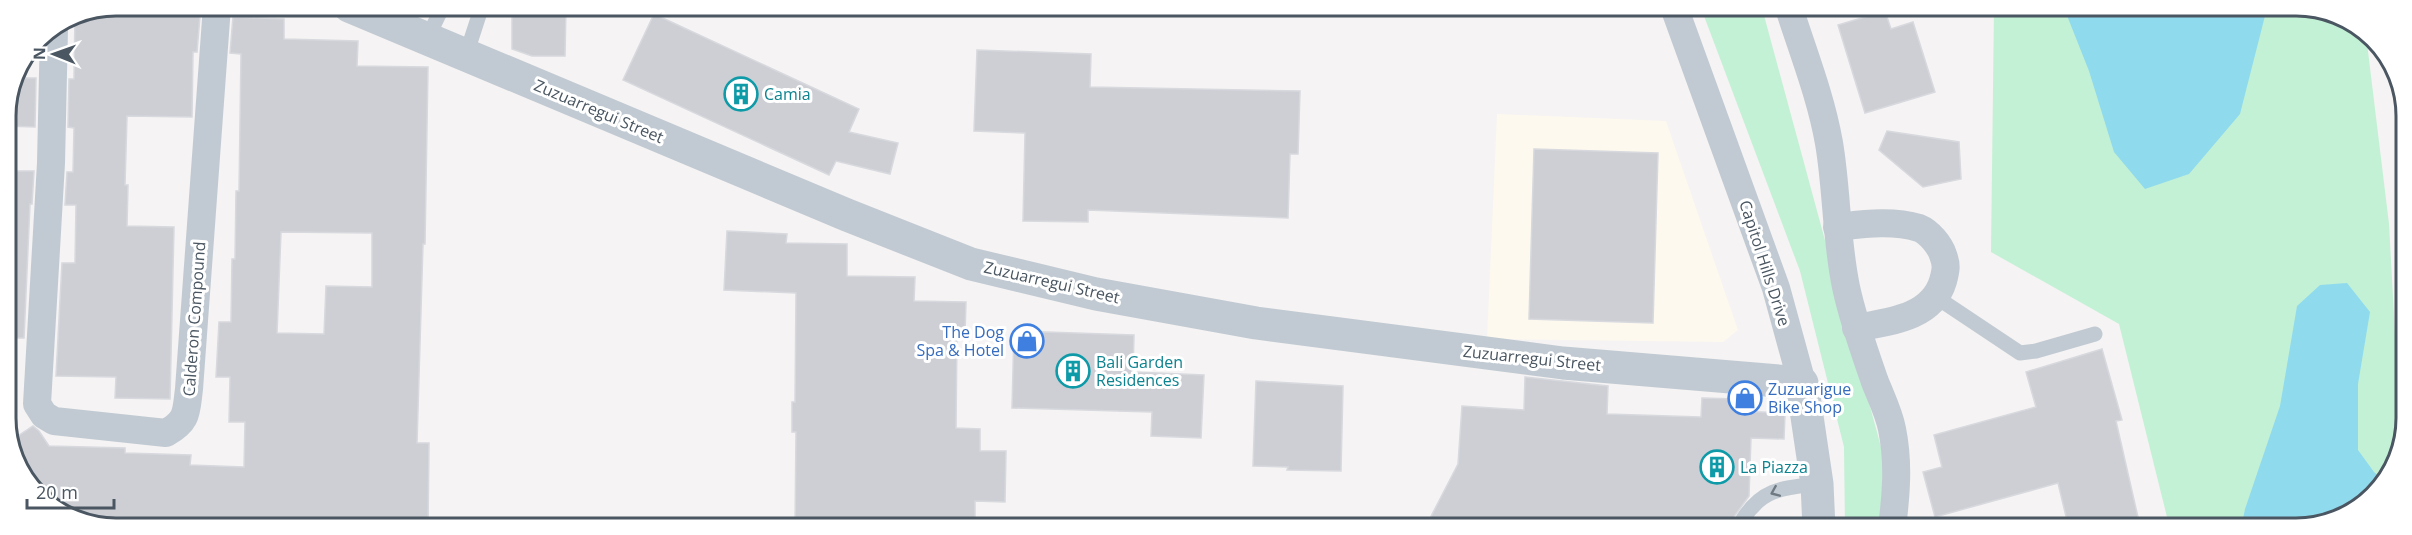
<svg xmlns="http://www.w3.org/2000/svg" width="2412" height="535" font-family="'Open Sans',sans-serif">
<style>
.commercial{fill:#fdf9ef}
.grass{fill:#c3f1d5}
.water{fill:#90daee}
.building{fill:#cdcfd5;stroke:#d7d9de;stroke-width:1.5;fill-rule:evenodd}
.lines{fill:none;stroke-linecap:round;stroke-linejoin:round}
.service{stroke:#c1cad2;stroke-width:15}
.minor{stroke:#c1cad2;stroke-width:28}
.tertiary{stroke:#c1cad2;stroke-width:33}
.oneway{stroke:#6e7983}
.labels{text-anchor:middle;dominant-baseline:central;stroke-width:6;stroke-linejoin:round;paint-order:stroke}
.culture-label{font-size:16px;fill:#0d838f;stroke:#fff;text-anchor:start}
.street-label{font-size:16px;fill:#4a5661;stroke:#fff}
.shop-label{font-size:16px;fill:#366cbe;stroke:#fff;text-anchor:end}
.rim{fill:none;stroke:#4a5661;stroke-width:3}
</style>
<rect width="100%" height="100%" fill="#f5f3f3"/>
<!-- commercial -->
<polygon class="commercial" points="1497,114 1666,121 1738,330 1723,342 1487,339"/>
<!-- grass -->
<g class="grass">
<polygon points="1701,8 1762,8 1884,458 1880,528 1845,528 1844,447 1800,271"/>
<polygon points="1994,8 2316,8 2366,35 2389,224 2401,444 2368,502 2302,529 2170,529 2119,324 1991,252"/>
</g>
<!-- water -->
<g class="water">
<polygon points="2064,8 2267,8 2240,114 2189,174 2145,189 2114,152 2089,71"/>
<polygon points="2347,283 2370,312 2358,384 2358,450 2374,472 2381,478 2368,502 2302,529 2241,529 2245,509 2280,406 2297,306 2320,285"/>
</g>
<!-- building -->
<g class="building">
<polygon points="117,6 192,6 191,16 200,16 197,52 193,52 192,117 127,116 125,185 128,185 127,226 174,227 170,399 115,398 116,377 56,376 62,263 75,263 76,205 65,205 67,172 73,172 74,128 68,127 69,79 74,79 75,14"/>
<polygon points="512,6 566,6 565,56 532,56 512,49"/>
<polygon points="1885,11 1891,29 1913,22 1935,92 1865,113 1838,25"/>
<polygon points="654,14 859,109 849,132 898,143 890,174 836,161 829,175 623,80"/>
<path d="M233,17L284,19V39L358,41L357,66L428,67L425,244H423L417,443H429L428,527H221L87,523L39,497L9,442L33,426L39,431L49,446L125,448V453L191,455L190,465L244,467L245,422H229L230,377H216L219,322H231L232,259H235L236,191H239L241,54L230,53ZM281,232L372,233V287L326,286L324,334L277,333Z"/>
<polygon points="977,50 1091,54 1090,87 1300,91 1298,154 1290,154 1288,218 1088,210 1088,222 1023,221 1025,133 974,131"/>
<polygon points="21,78 36,78 35,127 6,126 6,110"/>
<polygon points="1887,131 1959,142 1961,179 1923,187 1879,150"/>
<polygon points="1534,149 1658,153 1653,323 1529,319"/>
<polygon points="7,171 34,171 32,204 30,204 24,338 8,338"/>
<polygon points="727,231 787,234 786,243 847,244 847,276 915,277 914,301 966,302 965,333 957,333 956,428 980,429 980,451 1006,451 1005,502 975,501 975,528 795,528 796,432 792,432 792,402 795,402 796,293 724,290"/>
<polygon points="1014,331 1134,335 1133,372 1204,375 1201,438 1151,436 1152,412 1012,408"/>
<polygon points="2102,349 2122,420 2116,421 2140,526 2128,529 2069,529 2058,483 1935,517 1923,472 1942,467 1934,435 2036,407 2026,372"/>
<polygon points="1525,377 1608,386 1607,414 1701,417 1702,398 1737,399 1736,411 1785,413 1784,439 1751,438 1749,496 1733,518 1734,523 1741,528 1425,528 1458,464 1462,406 1524,410"/>
<polygon points="1256,381 1343,386 1341,471 1287,470 1288,467 1253,466"/>
</g>
<g class="lines">
<!-- service -->
<g class="service">
<polyline points="427,39 443,6"/>
<polyline points="466,55 482,6"/>
<polyline points="1936,297 2020,353 2036,351 2095,334"/>
<path d="M1743,519C1763,488 1784,488 1817,484"/>
</g>
<!-- minor -->
<g class="minor">
<polyline points="1674,7 1776,288 1802,383"/>
<path d="M1789,8C1803,52 1821,97 1829,143C1837,190 1836,239 1846,287C1853,320 1864,350 1875,382C1881,397 1889,413 1892,429C1899,463 1896,495 1892,528"/>
<path d="M54,28L51,163L37,404L44,415L54,421L166,433C188,421 186,412 189,389L217,6"/>
<path d="M1837,227C1864,224 1892,220 1919,228C1929,232 1940,245 1943,255C1947,265 1946,270 1943,281C1932,318 1889,322 1856,328"/>
</g>
<!-- tertiary -->
<polyline class="tertiary" points="349,6 847,215 971,264 1096,294 1256,323 1563,363 1802,383 1817,484 1819,528"/>
</g>
<!-- one-way arrows -->
<defs><path id="oneway-chevron" d="M-2-3.5L2.5 0L-2 3.5" fill="none" stroke-width="1.6" stroke-linecap="round" stroke-linejoin="round" transform="scale(1.5)"/></defs>
<use class="oneway" href="#oneway-chevron" transform="translate(1775 492) rotate(157)"/>
<!-- icons -->
<defs>
<symbol id="building-ring" viewBox="-11 -11 22 22"><circle r="9.5" fill="#fff" stroke="#0f9aa8" stroke-width="1.5"/><path d="M-4-6H4V6H1V3H-1V6H-4ZM-2.5-4.3h1.7v1.8h-1.7ZM.8-4.3h1.7v1.8H.8ZM-2.5-1h1.7V.8h-1.7ZM.8-1h1.7V.8H.8Z" fill="#0f9aa8"/></symbol>
<symbol id="shop-ring" viewBox="-11 -11 22 22"><circle r="9.5" fill="#fff" stroke="#3f7fe0" stroke-width="1.5"/><path d="M-5-2.5h2.3a2.7 3.5 0 0 1 5.4 0H5L5.5 6h-11ZM-1.5-2.5h3a1.5 2.3 0 0 0-3 0Z" fill="#3f7fe0"/></symbol>
</defs>
<g fill-rule="evenodd">
<use href="#building-ring" x="722" y="75" width="38" height="38"/>
<use href="#shop-ring" x="1008" y="322" width="38" height="38"/>
<use href="#building-ring" x="1054" y="352" width="38" height="38"/>
<use href="#shop-ring" x="1726" y="379" width="38" height="38"/>
<use href="#building-ring" x="1698" y="448" width="38" height="38"/>
</g>
<g class="labels">
<!-- culture labels -->
<g class="culture-label">
<text x="764" y="94">Camia</text>
<text x="1096" y="362">Bali Garden<tspan x="1096" dy="18">Residences</tspan></text>
<text x="1740" y="467">La Piazza</text>
</g>
<!-- street labels -->
<g class="street-label">
<text transform="translate(599 111) rotate(23)">Zuzuarregui Street</text>
<text transform="translate(1765 263) rotate(72)">Capitol Hills Drive</text>
<text transform="translate(1052 282) rotate(13)">Zuzuarregui Street</text>
<text transform="translate(194 319) rotate(-86)">Calderon Compound</text>
<text transform="translate(1532 358) rotate(6)">Zuzuarregui Street</text>
</g>
<!-- shop labels -->
<g class="shop-label">
<text x="1004" y="332">The Dog<tspan x="1004" dy="18">Spa &amp; Hotel</tspan></text>
<text x="1768" y="389" text-anchor="start">Zuzuarigue<tspan x="1768" dy="18">Bike Shop</tspan></text>
</g>
</g>
<!-- crop -->
<path d="M0 0H2412V535H0ZM116 16H2296A100 100 0 0 1 2396 116V418A100 100 0 0 1 2296 518H116A100 100 0 0 1 16 418V116A100 100 0 0 1 116 16Z" fill="#fff" fill-rule="evenodd"/>
<path class="rim" d="M116 16H2296A100 100 0 0 1 2396 116V418A100 100 0 0 1 2296 518H116A100 100 0 0 1 16 418V116A100 100 0 0 1 116 16Z"/>
<!-- north arrow -->
<g transform="translate(54 54) rotate(271)" stroke="#ffffff" stroke-width="4.5" paint-order="stroke">
<path d="M0-4.5L10 22L0 15L-10 22Z" fill="#4a5661"/>
<text y="-9" font-size="16" font-weight="bold" text-anchor="middle" fill="#4a5661">N</text>
</g>
<!-- scale -->
<path d="M27 499v9h87v-9" fill="none" stroke="#4a5661" stroke-width="3"/>
<text x="36" y="499" font-size="18" fill="#4a5661" stroke="#ffffff" stroke-width="4.5" paint-order="stroke">20 m</text>
</svg>
